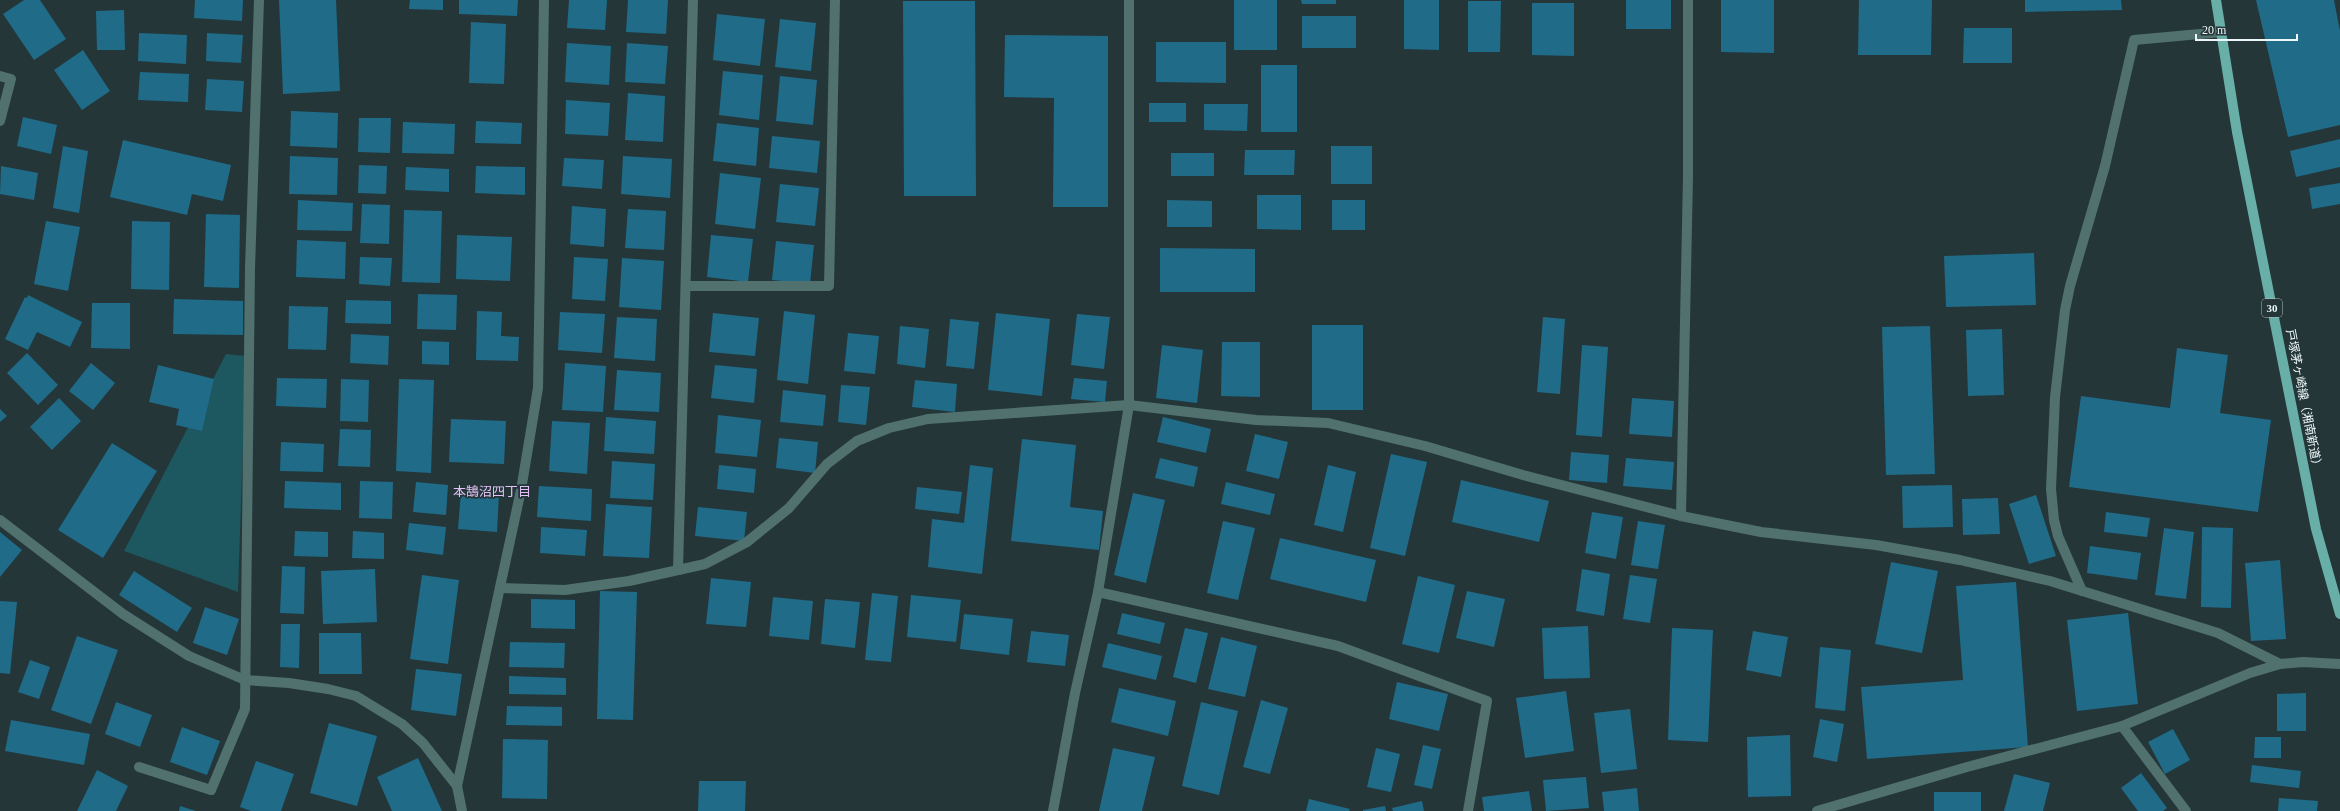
<svg xmlns="http://www.w3.org/2000/svg" width="2340" height="811" font-family="'Times New Roman','Noto Sans JP',serif">
<style>
.green{fill:#1d575f}
.building{fill:#1f6b88}
.lines{fill:none;stroke-linecap:round;stroke-linejoin:round}
.service{stroke:#50716e;stroke-width:10}
.minor{stroke:#50716e;stroke-width:10}
.primary{stroke:#68afa8;stroke-width:10}
.labels{text-anchor:middle;dominant-baseline:central;stroke-width:3.5;stroke-linejoin:round;paint-order:stroke}
.shield{fill:#253639;stroke:#b1bdbf;stroke-width:1}
.shield-label{font-size:11px;font-weight:bold;fill:#edf7f9}
.street-label{font-size:12px;fill:#edf7f9;stroke:#253639}
.neighbourhood-label{font-size:13px;fill:#e1c1f6;stroke:#253639}
</style>
<rect width="100%" height="100%" fill="#253639"/>
<!-- green -->
<polygon class="green" points="226,354 246,356 238,592 124,551"/>
<!-- building -->
<g class="building">
<polygon points="24,0 40,0 66,39 34,60 3,14"/>
<polygon points="195,0 243,0 242,21 194,18"/>
<polygon points="279,0 336,0 340,91 283,94"/>
<polygon points="410,0 443,0 443,10 409,9"/>
<polygon points="459,0 518,0 517,16 459,14"/>
<polygon points="569,0 607,0 605,30 567,28"/>
<polygon points="628,0 668,0 666,34 626,32"/>
<rect x="1234" y="0" width="43" height="50"/>
<polygon points="1301,0 1336,0 1336,4 1302,4"/>
<polygon points="1404,0 1439,0 1439,50 1404,49"/>
<rect x="1626" y="0" width="45" height="29"/>
<polygon points="1721,0 1774,0 1774,53 1721,52"/>
<polygon points="1859,0 1932,0 1931,55 1858,55"/>
<polygon points="2025,0 2121,0 2122,10 2025,12"/>
<polygon points="2256,0 2334,0 2340,31 2340,125 2288,137"/>
<polygon points="903,1 975,1 976,196 904,196"/>
<polygon points="1468,1 1501,1 1500,52 1468,52"/>
<polygon points="1532,3 1574,3 1574,56 1532,55"/>
<polygon points="124,10 125,50 97,50 96,11"/>
<polygon points="717,14 765,19 760,66 713,60"/>
<rect x="1302" y="16" width="54" height="32"/>
<polygon points="780,19 816,23 811,71 775,67"/>
<polygon points="471,22 506,24 504,84 469,83"/>
<polygon points="1964,28 2012,28 2012,63 1963,63"/>
<polygon points="139,33 187,35 186,64 138,61"/>
<polygon points="207,33 243,35 241,63 206,61"/>
<polygon points="1005,35 1108,36 1108,207 1053,207 1054,98 1004,97"/>
<polygon points="1156,42 1226,42 1226,83 1156,82"/>
<polygon points="567,43 611,46 609,85 565,82"/>
<polygon points="627,43 668,46 665,84 625,82"/>
<polygon points="83,50 110,91 82,110 54,70"/>
<rect x="1261" y="65" width="36" height="67"/>
<polygon points="723,71 763,75 759,120 719,115"/>
<polygon points="140,72 189,74 188,102 138,100"/>
<polygon points="780,76 817,80 813,125 776,121"/>
<polygon points="207,79 244,81 242,112 205,110"/>
<polygon points="628,93 665,96 663,142 625,140"/>
<polygon points="566,100 610,103 608,136 565,134"/>
<rect x="1149" y="103" width="37" height="19"/>
<polygon points="1204,104 1248,104 1247,131 1204,130"/>
<polygon points="291,111 338,113 337,148 290,146"/>
<polygon points="23,117 57,125 51,154 17,146"/>
<polygon points="359,118 391,118 390,153 358,152"/>
<polygon points="476,121 522,123 521,144 475,143"/>
<polygon points="403,122 455,124 454,154 402,153"/>
<polygon points="717,123 759,128 756,166 713,161"/>
<polygon points="772,136 820,141 817,173 769,168"/>
<polygon points="2340,139 2340,167 2296,177 2290,151"/>
<polygon points="123,140 231,165 223,201 192,194 187,215 110,197"/>
<polygon points="63,146 88,151 79,213 53,208"/>
<rect x="1331" y="146" width="41" height="38"/>
<polygon points="1245,150 1295,150 1294,175 1244,175"/>
<rect x="1171" y="153" width="43" height="23"/>
<polygon points="290,156 338,158 337,195 289,194"/>
<polygon points="623,156 672,159 670,198 621,194"/>
<polygon points="564,158 604,160 602,189 562,186"/>
<polygon points="359,165 387,166 386,194 358,193"/>
<polygon points="1,166 38,173 34,200 0,194"/>
<polygon points="476,166 525,167 525,195 475,193"/>
<polygon points="406,167 449,169 449,192 405,190"/>
<polygon points="720,173 761,178 755,229 715,224"/>
<polygon points="2340,183 2340,204 2312,209 2309,188"/>
<polygon points="780,184 819,188 815,226 776,222"/>
<polygon points="1257,195 1301,195 1301,230 1257,229"/>
<polygon points="298,200 353,203 352,231 297,230"/>
<polygon points="1167,200 1212,201 1212,227 1167,227"/>
<rect x="1332" y="200" width="33" height="30"/>
<polygon points="362,204 390,205 389,244 360,243"/>
<polygon points="572,206 606,209 604,247 570,244"/>
<polygon points="628,209 666,211 664,250 625,248"/>
<polygon points="404,210 442,211 440,283 402,282"/>
<polygon points="206,214 240,215 239,288 204,287"/>
<polygon points="46,221 80,227 68,291 34,284"/>
<polygon points="132,221 170,222 169,290 131,289"/>
<polygon points="457,235 512,237 510,281 456,279"/>
<polygon points="711,235 753,239 748,282 707,277"/>
<polygon points="297,240 346,242 345,279 296,277"/>
<polygon points="776,241 814,245 810,284 772,280"/>
<polygon points="1160,248 1255,249 1255,292 1160,292"/>
<polygon points="2034,253 2036,305 1946,307 1944,256"/>
<polygon points="360,257 392,258 390,286 359,284"/>
<polygon points="574,257 608,259 605,301 572,299"/>
<polygon points="622,258 664,261 661,310 619,307"/>
<polygon points="418,294 457,295 456,330 417,329"/>
<polygon points="28,295 82,322 70,347 37,332 28,350 5,339 25,297 27,298"/>
<polygon points="174,299 243,301 243,335 173,334"/>
<polygon points="346,300 391,301 391,324 345,323"/>
<polygon points="92,303 130,303 130,349 91,348"/>
<polygon points="289,306 328,307 326,350 288,349"/>
<polygon points="477,311 502,312 501,336 519,337 518,361 476,360"/>
<polygon points="784,311 815,315 808,384 777,380"/>
<polygon points="560,312 605,314 602,353 558,350"/>
<polygon points="713,313 759,318 755,356 709,352"/>
<polygon points="996,313 1050,319 1042,396 988,390"/>
<polygon points="1077,314 1110,317 1104,369 1071,365"/>
<polygon points="617,317 657,319 655,361 614,358"/>
<polygon points="1543,317 1565,319 1560,394 1537,392"/>
<polygon points="950,319 979,322 974,369 946,366"/>
<rect x="1312" y="325" width="51" height="85"/>
<polygon points="900,326 929,329 925,368 897,364"/>
<polygon points="1930,326 1935,474 1886,475 1882,327"/>
<polygon points="2002,329 2004,395 1968,396 1966,330"/>
<polygon points="848,333 879,336 875,374 844,371"/>
<polygon points="351,334 389,336 388,365 350,363"/>
<polygon points="422,341 449,342 449,365 422,364"/>
<polygon points="1222,342 1260,342 1260,397 1221,396"/>
<polygon points="1162,345 1203,350 1197,403 1156,398"/>
<polygon points="1582,345 1608,347 1602,437 1576,435"/>
<polygon points="2177,348 2228,355 2220,413 2271,420 2258,512 2069,487 2081,396 2170,408"/>
<polygon points="27,353 58,385 38,405 7,373"/>
<polygon points="91,363 115,383 93,410 69,391"/>
<polygon points="565,363 606,366 603,412 562,410"/>
<polygon points="158,365 214,379 202,431 176,425 179,409 149,402"/>
<polygon points="715,365 757,369 754,403 711,398"/>
<polygon points="617,370 661,373 659,412 614,410"/>
<polygon points="277,378 327,379 326,408 276,406"/>
<polygon points="1074,378 1107,381 1105,402 1071,399"/>
<polygon points="341,379 369,380 368,422 340,421"/>
<polygon points="399,379 434,380 431,473 396,471"/>
<polygon points="915,380 957,384 955,412 912,407"/>
<polygon points="841,385 870,387 866,425 838,422"/>
<polygon points="783,390 826,395 823,426 780,422"/>
<polygon points="59,398 81,421 52,450 30,427"/>
<polygon points="1632,398 1674,401 1672,437 1629,434"/>
<polygon points="0,409 7,416 0,422"/>
<polygon points="718,415 761,420 757,457 715,453"/>
<polygon points="606,417 656,421 654,454 604,451"/>
<polygon points="1163,417 1211,429 1206,453 1157,442"/>
<polygon points="451,419 506,421 504,464 449,462"/>
<polygon points="552,421 590,423 587,474 549,471"/>
<polygon points="340,429 371,430 370,467 338,466"/>
<polygon points="1255,434 1288,442 1279,479 1246,471"/>
<polygon points="779,438 818,442 815,473 776,468"/>
<polygon points="1022,439 1076,445 1070,507 1103,511 1099,550 1011,541"/>
<polygon points="281,442 324,444 323,472 280,471"/>
<polygon points="112,443 157,471 103,558 58,530"/>
<polygon points="1571,452 1609,455 1607,483 1569,480"/>
<polygon points="1391,454 1427,462 1405,556 1370,548"/>
<polygon points="1160,458 1198,467 1194,487 1155,478"/>
<polygon points="1626,458 1674,462 1672,490 1623,486"/>
<polygon points="612,461 655,464 653,500 610,498"/>
<polygon points="719,465 756,469 754,493 717,489"/>
<polygon points="970,465 993,468 982,574 928,567 932,519 964,523"/>
<polygon points="1328,465 1356,472 1343,532 1314,525"/>
<polygon points="1461,480 1549,501 1539,542 1452,522"/>
<polygon points="285,481 341,483 341,510 284,508"/>
<polygon points="360,481 393,482 392,519 359,518"/>
<polygon points="416,482 448,485 446,515 413,512"/>
<polygon points="1226,482 1275,494 1270,515 1221,504"/>
<polygon points="1952,485 1953,527 1903,528 1902,486"/>
<polygon points="539,486 592,489 591,521 537,517"/>
<polygon points="917,487 962,492 959,514 915,509"/>
<polygon points="461,491 499,494 497,532 458,529"/>
<polygon points="1133,493 1165,500 1146,583 1114,575"/>
<polygon points="2036,495 2056,556 2029,564 2009,504"/>
<polygon points="1998,498 2000,534 1963,535 1962,499"/>
<polygon points="606,504 652,507 649,558 603,556"/>
<polygon points="698,507 747,512 744,541 695,536"/>
<polygon points="1592,512 1623,517 1616,559 1585,553"/>
<polygon points="2106,512 2150,518 2147,537 2104,532"/>
<polygon points="1223,521 1255,528 1238,600 1207,593"/>
<polygon points="1638,521 1665,525 1658,569 1631,565"/>
<polygon points="409,523 446,527 443,555 406,550"/>
<polygon points="541,527 587,530 585,556 540,553"/>
<polygon points="2202,527 2233,528 2231,608 2201,607"/>
<polygon points="2164,528 2194,532 2186,599 2155,595"/>
<polygon points="295,531 328,532 328,557 294,556"/>
<polygon points="353,531 384,533 384,559 352,558"/>
<polygon points="0,532 22,550 0,577"/>
<polygon points="1280,538 1376,560 1366,602 1270,579"/>
<polygon points="2090,546 2141,553 2137,580 2087,573"/>
<polygon points="2280,560 2286,639 2251,641 2245,563"/>
<polygon points="1891,562 1938,571 1922,653 1875,644"/>
<polygon points="282,566 305,567 304,614 280,613"/>
<polygon points="375,569 377,622 323,624 321,571"/>
<polygon points="1582,569 1610,574 1604,616 1576,611"/>
<polygon points="134,571 192,608 177,632 119,595"/>
<polygon points="422,575 459,580 448,664 410,659"/>
<polygon points="1630,575 1657,579 1650,623 1623,619"/>
<polygon points="1418,576 1455,585 1439,653 1402,644"/>
<polygon points="711,578 751,582 746,627 706,624"/>
<polygon points="2016,582 2028,747 1867,759 1861,687 1963,680 1956,586"/>
<polygon points="600,591 637,592 633,720 597,719"/>
<polygon points="1467,591 1505,599 1494,647 1456,638"/>
<polygon points="872,593 898,596 891,662 865,660"/>
<polygon points="911,595 961,600 956,642 907,637"/>
<polygon points="773,597 813,601 809,640 769,636"/>
<polygon points="531,599 575,600 575,629 531,628"/>
<polygon points="825,599 860,602 855,648 821,644"/>
<polygon points="0,601 17,602 10,674 0,673"/>
<polygon points="205,607 239,619 227,655 193,643"/>
<polygon points="1122,613 1165,623 1160,644 1117,634"/>
<polygon points="2128,613 2138,704 2077,711 2067,620"/>
<polygon points="964,614 1013,619 1009,655 960,649"/>
<polygon points="281,624 300,624 299,668 280,667"/>
<polygon points="1588,626 1590,678 1544,679 1542,628"/>
<polygon points="1185,628 1208,633 1196,683 1173,677"/>
<polygon points="1672,628 1713,630 1708,742 1668,740"/>
<polygon points="1031,631 1069,635 1065,666 1027,662"/>
<polygon points="1753,631 1788,637 1781,677 1746,670"/>
<polygon points="319,633 361,633 362,674 319,674"/>
<polygon points="77,636 118,650 91,724 51,710"/>
<polygon points="1221,637 1257,646 1245,697 1208,689"/>
<polygon points="510,642 565,643 564,668 509,667"/>
<polygon points="1108,643 1162,656 1156,680 1102,667"/>
<polygon points="1820,647 1851,650 1845,711 1815,708"/>
<polygon points="30,660 50,667 39,699 18,692"/>
<polygon points="416,669 462,674 456,716 411,710"/>
<polygon points="509,676 566,678 566,695 509,694"/>
<polygon points="1397,682 1448,694 1439,731 1389,719"/>
<polygon points="1119,688 1176,701 1168,736 1111,722"/>
<polygon points="1566,691 1574,751 1525,758 1516,698"/>
<polygon points="2306,693 2306,731 2277,731 2277,694"/>
<polygon points="1261,700 1288,708 1270,774 1243,767"/>
<polygon points="116,702 152,715 140,747 105,734"/>
<polygon points="1201,702 1238,711 1219,795 1182,786"/>
<polygon points="507,706 562,707 562,726 506,725"/>
<polygon points="1630,709 1637,769 1601,773 1594,713"/>
<polygon points="1820,719 1844,724 1837,762 1813,757"/>
<polygon points="11,720 90,734 84,765 5,751"/>
<polygon points="329,723 377,736 357,806 310,793"/>
<polygon points="182,727 220,741 207,775 170,762"/>
<polygon points="2173,729 2190,760 2165,774 2148,742"/>
<polygon points="1790,735 1791,796 1748,797 1747,737"/>
<polygon points="2255,737 2281,737 2281,758 2254,758"/>
<polygon points="503,739 548,740 547,799 502,798"/>
<polygon points="1423,745 1441,749 1432,789 1414,785"/>
<polygon points="1113,748 1155,757 1142,811 1099,811"/>
<polygon points="1376,748 1400,754 1391,792 1367,787"/>
<polygon points="418,758 442,811 392,811 377,777"/>
<polygon points="256,761 294,774 281,811 251,811 240,807"/>
<polygon points="2252,765 2301,771 2299,788 2250,782"/>
<polygon points="97,770 128,786 116,811 77,811"/>
<polygon points="2141,773 2167,808 2163,811 2138,811 2121,788"/>
<polygon points="2014,774 2050,783 2043,811 2004,811"/>
<polygon points="1586,777 1589,808 1546,811 1543,780"/>
<polygon points="699,781 746,781 745,811 698,811"/>
<polygon points="1637,788 1639,811 1604,811 1602,792"/>
<polygon points="1529,791 1532,811 1484,811 1482,797"/>
<rect x="1934" y="792" width="47" height="19"/>
<polygon points="2279,798 2318,801 2317,811 2278,811"/>
<polygon points="1309,799 1350,809 1349,811 1306,811"/>
<polygon points="1422,801 1424,811 1393,811 1392,808"/>
<polygon points="180,806 196,811 179,811"/>
<polygon points="1385,806 1386,811 1363,811 1363,810"/>
</g>
<g class="lines">
<!-- service -->
<g class="service">
<polyline points="0,76 11,79 0,121"/>
<polyline points="928,419 1129,405 1256,420 1328,423 1425,446 1523,475 1681,516 1761,532 1876,545 1960,560 2050,581 2218,633 2280,664"/>
<polyline points="1681,516 1688,176 1688,0"/>
<polyline points="2082,591 2058,536 2054,520 2051,489 2055,397 2065,310 2070,286 2105,166 2134,40 2222,32"/>
<polyline points="1098,592 1338,646 1487,701 1468,811"/>
<polyline points="356,696 402,724 423,743 457,786 462,811"/>
<polyline points="2122,726 2186,811"/>
<polyline points="139,767 211,790 245,709 250,268 259,0"/>
</g>
<!-- minor -->
<g class="minor">
<polyline points="686,286 829,286 835,0"/>
<polyline points="0,520 123,614 189,656 245,680 289,683 328,689 356,696"/>
<polyline points="678,570 693,0"/>
<polyline points="500,588 565,590 629,581 705,564 747,542 789,508 827,464 857,441 889,428 928,419"/>
<polyline points="457,786 521,490 538,388 544,0"/>
<polyline points="1053,811 1075,693 1098,592 1129,405 1129,0"/>
<polyline points="1817,811 1967,767 2122,726 2250,673 2280,664 2303,662 2340,664"/>
</g>
<!-- primary -->
<polyline class="primary" points="2216,0 2237,132 2316,529 2340,614"/>
</g>
<g class="labels">
<!-- shield labels -->
<rect class="shield" x="2262" y="299" width="20" height="18" rx="3"/>
<g class="shield-label">
<text x="2272" y="308">30</text>
</g>
<!-- street labels -->
<g class="street-label">
<text transform="translate(2304 400) rotate(79)">戸塚茅ヶ崎線（湘南新道）</text>
</g>
<!-- neighbourhood labels -->
<g class="neighbourhood-label">
<text x="492" y="491">本鵠沼四丁目</text>
</g>
</g>
<!-- scale -->
<path d="M2196 34v6h101v-6" fill="none" stroke="#edf7f9" stroke-width="2"/>
<text x="2202" y="34" font-size="12" fill="#edf7f9" stroke="#253639" stroke-width="3" paint-order="stroke">20 m</text>
</svg>
